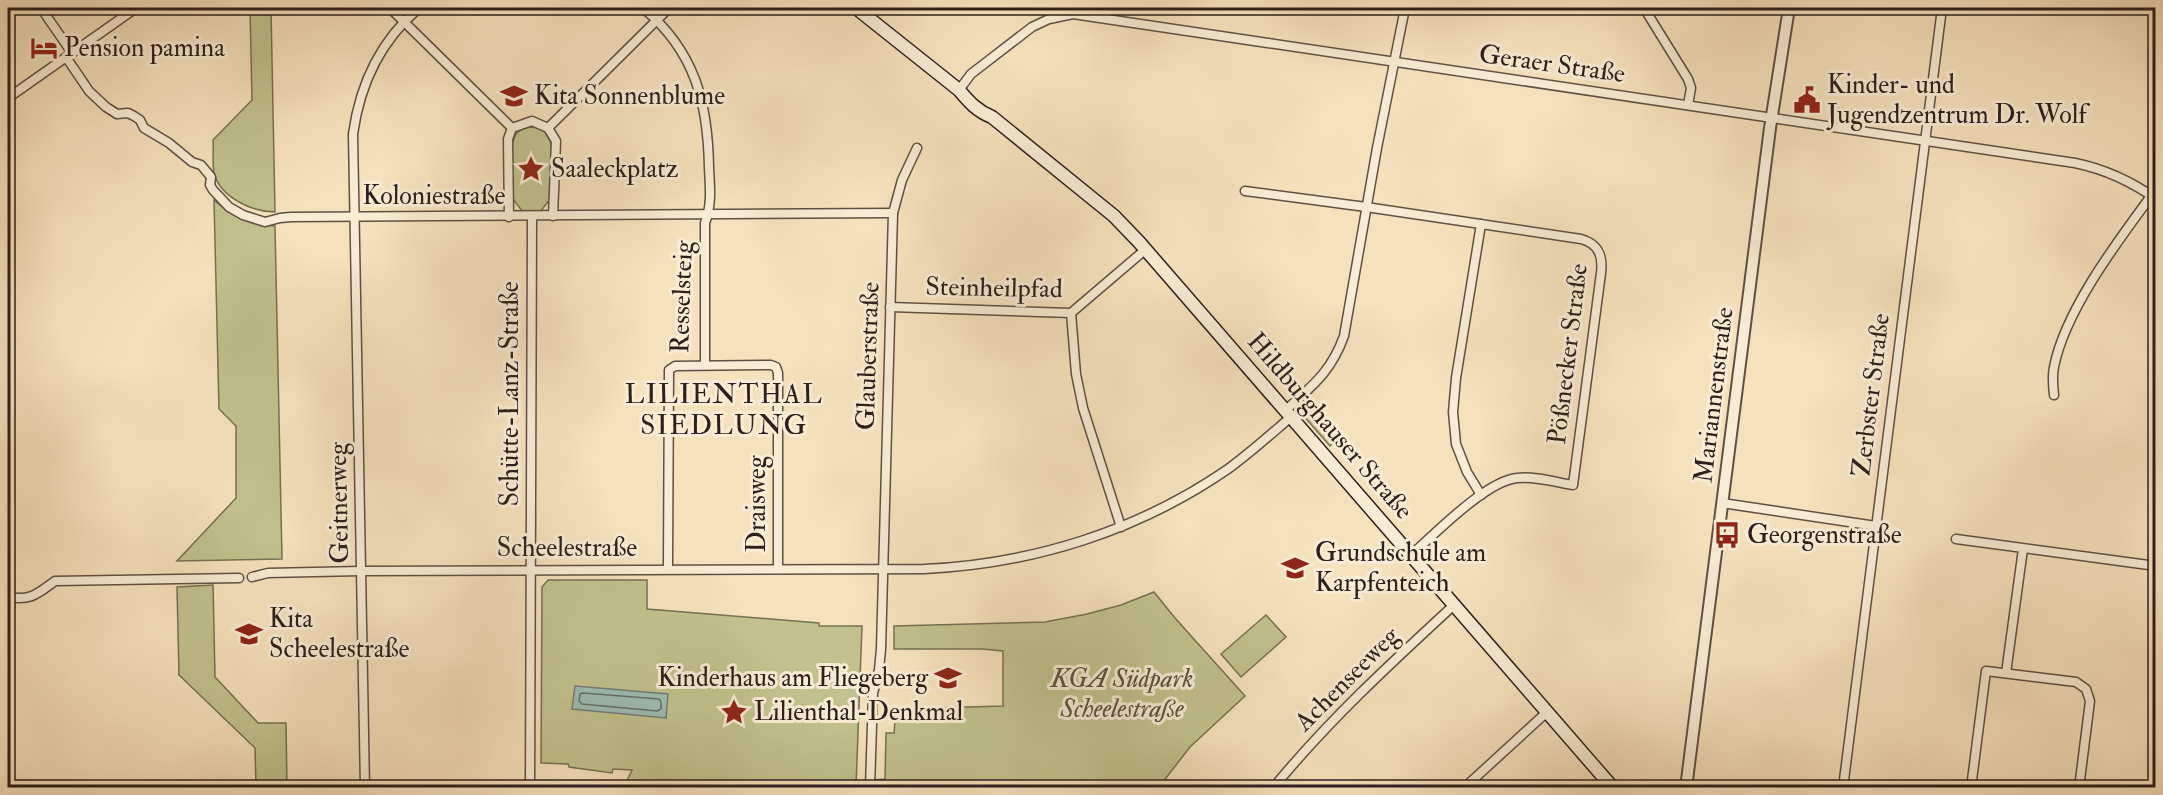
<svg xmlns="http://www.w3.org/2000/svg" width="2163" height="795" font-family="'IM FELL Double Pica',serif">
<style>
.green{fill:#c1c28d;stroke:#777054;stroke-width:1.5}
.water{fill:#9cbdb3;stroke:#707e76;stroke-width:1.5}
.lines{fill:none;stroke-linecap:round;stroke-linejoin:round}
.shore{stroke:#646e67;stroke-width:1.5}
.minor-casing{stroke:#5f5044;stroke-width:11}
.tertiary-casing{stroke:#5f5044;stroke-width:14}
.secondary-casing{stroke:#2d1f1b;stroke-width:15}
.minor{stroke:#f8ecd4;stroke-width:8}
.tertiary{stroke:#f8ecd4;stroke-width:10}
.secondary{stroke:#f8ecd4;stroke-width:12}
.labels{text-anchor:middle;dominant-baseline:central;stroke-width:6;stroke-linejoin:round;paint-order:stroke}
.poi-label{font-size:26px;fill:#2d1f1b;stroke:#f8ecd4;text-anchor:start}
.street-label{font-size:26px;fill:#2d1f1b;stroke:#f8ecd4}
.park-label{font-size:26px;font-style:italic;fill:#59503d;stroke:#f8ecd4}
.neighbourhood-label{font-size:27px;letter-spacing:1.5px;fill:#2d1f1b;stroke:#f8ecd4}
</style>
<rect width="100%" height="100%" fill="#f5e2bd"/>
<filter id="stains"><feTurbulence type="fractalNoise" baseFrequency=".00333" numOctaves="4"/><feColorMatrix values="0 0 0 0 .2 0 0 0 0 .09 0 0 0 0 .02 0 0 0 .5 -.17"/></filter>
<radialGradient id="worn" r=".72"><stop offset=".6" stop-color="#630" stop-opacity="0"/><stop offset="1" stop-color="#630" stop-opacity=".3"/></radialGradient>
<!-- green -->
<g class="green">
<path d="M250,8H271L275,212C252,212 220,197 214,173C212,163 214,150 213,140L252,100Z"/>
<polygon points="530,127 538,128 545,132 551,143 551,198 540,212 523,212 512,198 512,144 516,134 522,129"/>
<path d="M214,200C232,217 251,225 275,226L282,559L177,561L236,498V426L219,409Z"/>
<polygon points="1307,403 1338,438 1330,446 1301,413 1302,409"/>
<polygon points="548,580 647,580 647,609 819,623 819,626 862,626 856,787 624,787 632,770 613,769 612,773 569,767 568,764 541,763 542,587"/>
<polygon points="213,585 215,677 258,723 286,723 287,787 256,787 255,748 179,675 177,587"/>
<polygon points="1154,592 1175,618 1245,696 1190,747 1159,787 858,788 874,780 885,779 886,733 894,733 896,709 1003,706 1003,651 982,649 894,649 894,626 1045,622 1087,614 1121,605"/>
<polygon points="1266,615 1286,637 1241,677 1221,654"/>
</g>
<!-- water -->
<polygon class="water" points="575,686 668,694 666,718 572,709"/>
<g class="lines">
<!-- shore -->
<polygon class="shore" points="583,693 659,699 661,702 661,709 657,711 582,704 579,701 580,694"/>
<defs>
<g id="minor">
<polyline points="41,8 72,53"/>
<polyline points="390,8 512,128"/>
<path d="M643,8C695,51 708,103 709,168C710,187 712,205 705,223V365"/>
<polyline points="1644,8 1688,79 1691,88 1688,105"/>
<polyline points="1105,18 1107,8"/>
<polyline points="66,57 89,91 106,107 117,114 128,113 134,116 140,120 144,128 169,143 192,162 201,165 211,177 210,185 213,190 229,207 243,215 265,222 280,218 291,217 893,213"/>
<path d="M959,90L971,74L1032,27L1049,19L1073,14L2075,163C2104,169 2131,181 2156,199"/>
<polyline points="8,98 136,8"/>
<polyline points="548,128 669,8"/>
<path d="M1245,191L1366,207L1581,239C1599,244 1603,256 1601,273L1573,485C1555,482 1535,476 1517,478C1486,481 1435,534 1412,554"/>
<polyline points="509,217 508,139 512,128 532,121 548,128 556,141 553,216"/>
<polyline points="890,307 1071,313 1146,249"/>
<polyline points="1071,313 1076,374 1083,408 1121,527"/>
<path d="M2054,395C2053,386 2052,376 2054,367C2065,311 2117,242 2151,196"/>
<path d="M1286,410C1313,385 1331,372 1344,336L1377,148L1405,8"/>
<polyline points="1481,495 1467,472 1456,444 1453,412 1456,378 1481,224"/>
<polyline points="1722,503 1876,526"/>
<polyline points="1956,539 2156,566"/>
<polyline points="668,568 669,370 675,366 771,365 776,367 778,373 778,569"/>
<path d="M252,577L268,573L361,571L924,569C1033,564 1138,531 1228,469C1250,453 1271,434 1291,417"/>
<path d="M8,597C31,601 37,594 55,581L239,578"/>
<polyline points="2006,673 2023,549"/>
<path d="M365,788L353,134C360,84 380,41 419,8"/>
<polyline points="530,788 532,217"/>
<polyline points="870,788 873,693 879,670 881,649 893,213 902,180 917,148"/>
<path d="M1273,788C1328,721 1391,663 1455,604"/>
<polyline points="1464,788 1547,712"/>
<polyline points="1843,788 1942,8"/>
<polyline points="1971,788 1986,671 2076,682 2086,689 2090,701 2079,788"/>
</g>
<polyline id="tertiary" points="1686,788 1770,128 1789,8"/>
<path id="secondary" d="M856,8L959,90C969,102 977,111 992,117L1114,216L1139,242L1613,788"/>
</defs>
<!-- minor casing -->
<use href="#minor" class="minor-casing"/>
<!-- tertiary casing -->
<use href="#tertiary" class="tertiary-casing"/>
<!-- secondary casing -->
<use href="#secondary" class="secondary-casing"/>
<!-- minor -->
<use href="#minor" class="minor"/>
<!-- tertiary -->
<use href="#tertiary" class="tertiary"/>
<!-- secondary -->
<use href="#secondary" class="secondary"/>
</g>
<!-- icons -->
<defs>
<symbol id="hotel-bare" viewBox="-9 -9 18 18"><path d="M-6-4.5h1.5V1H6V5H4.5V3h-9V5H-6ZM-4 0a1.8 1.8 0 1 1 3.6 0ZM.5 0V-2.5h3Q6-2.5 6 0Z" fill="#8f2418" stroke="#f8ecd4" stroke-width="2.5" paint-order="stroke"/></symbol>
<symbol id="school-bare" viewBox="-9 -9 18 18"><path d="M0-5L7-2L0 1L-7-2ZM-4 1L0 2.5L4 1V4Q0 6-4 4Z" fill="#8f2418" stroke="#f8ecd4" stroke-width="2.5" paint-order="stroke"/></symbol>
<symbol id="civic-bare" viewBox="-9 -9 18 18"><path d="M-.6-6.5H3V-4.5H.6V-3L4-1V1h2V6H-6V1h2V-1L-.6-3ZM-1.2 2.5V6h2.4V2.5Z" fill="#8f2418" stroke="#f8ecd4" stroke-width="2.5" paint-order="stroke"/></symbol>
<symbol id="sight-bare" viewBox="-9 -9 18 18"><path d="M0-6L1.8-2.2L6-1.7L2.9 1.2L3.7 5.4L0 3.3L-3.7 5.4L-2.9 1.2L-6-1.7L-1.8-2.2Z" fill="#8f2418" stroke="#f8ecd4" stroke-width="2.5" paint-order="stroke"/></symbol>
<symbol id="bus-bare" viewBox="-9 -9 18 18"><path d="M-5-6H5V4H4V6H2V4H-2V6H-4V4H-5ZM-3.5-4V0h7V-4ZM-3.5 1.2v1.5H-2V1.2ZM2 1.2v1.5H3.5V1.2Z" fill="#8f2418" stroke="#f8ecd4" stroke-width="2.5" paint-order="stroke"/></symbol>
</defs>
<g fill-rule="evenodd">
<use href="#hotel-bare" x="25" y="29" width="38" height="38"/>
<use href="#school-bare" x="495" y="77" width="38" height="38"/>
<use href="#civic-bare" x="1788" y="81" width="38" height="38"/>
<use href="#sight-bare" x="512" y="150" width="38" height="38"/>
<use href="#bus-bare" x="1708" y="516" width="38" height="38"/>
<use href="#school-bare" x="1276" y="549" width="38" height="38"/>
<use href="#school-bare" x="230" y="615" width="38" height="38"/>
<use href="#school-bare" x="929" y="659" width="38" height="38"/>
<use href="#sight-bare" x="715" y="693" width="38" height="38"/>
</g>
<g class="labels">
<!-- poi labels -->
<g class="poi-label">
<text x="64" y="48">Pension pamina</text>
<text x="1827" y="85">Kinder- und<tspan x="1827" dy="30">Jugendzentrum Dr. Wolf</tspan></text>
<text x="534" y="96">Kita Sonnenblume</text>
<text x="551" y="169">Saaleckplatz</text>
<text x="1747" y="535">Georgenstraße</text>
<text x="1315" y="553">Grundschule am<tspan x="1315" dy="30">Karpfenteich</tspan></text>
<text x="269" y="619">Kita<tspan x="269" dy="30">Scheelestraße</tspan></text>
<text x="928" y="678" text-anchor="end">Kinderhaus am Fliegeberg</text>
<text x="754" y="712">Lilienthal-Denkmal</text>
</g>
<!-- street labels -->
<g class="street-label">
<text transform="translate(1552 64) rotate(8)">Geraer Straße</text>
<text x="434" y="196">Koloniestraße</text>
<text transform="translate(994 288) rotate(1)">Steinheilpfad</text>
<text transform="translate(682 297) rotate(-88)">Resselsteig</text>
<text transform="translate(1568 354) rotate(-83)">Pößnecker Straße</text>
<text transform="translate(868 356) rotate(-88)">Glauberstraße</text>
<text transform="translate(510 394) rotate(-90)">Schütte-Lanz-Straße</text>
<text transform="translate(1714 395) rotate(-83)">Mariannenstraße</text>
<text transform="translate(1871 395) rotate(-83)">Zerbster Straße</text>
<text transform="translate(1330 426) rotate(49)">Hildburghauser Straße</text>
<text transform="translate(339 503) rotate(-91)">Geitnerweg</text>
<text transform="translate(757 504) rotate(-90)">Draisweg</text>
<text x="567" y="548">Scheelestraße</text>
<text transform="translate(1347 679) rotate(-45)">Achenseeweg</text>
</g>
<!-- park labels -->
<g class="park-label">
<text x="1122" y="679">KGA Südpark<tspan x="1122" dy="30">Scheelestraße</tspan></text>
</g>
<!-- neighbourhood labels -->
<g class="neighbourhood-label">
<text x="724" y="394">LILIENTHAL<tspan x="724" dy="31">SIEDLUNG</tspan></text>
</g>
</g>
<!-- margin -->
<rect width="2163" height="795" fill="none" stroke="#f5e2bd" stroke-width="30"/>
<rect x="9" y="9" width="2145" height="777" fill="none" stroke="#2d1f1b" stroke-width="3"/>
<rect x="15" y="15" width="2133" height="765" fill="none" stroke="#2d1f1b" stroke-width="1.5"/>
<rect width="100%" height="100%" filter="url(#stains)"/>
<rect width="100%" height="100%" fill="url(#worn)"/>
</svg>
